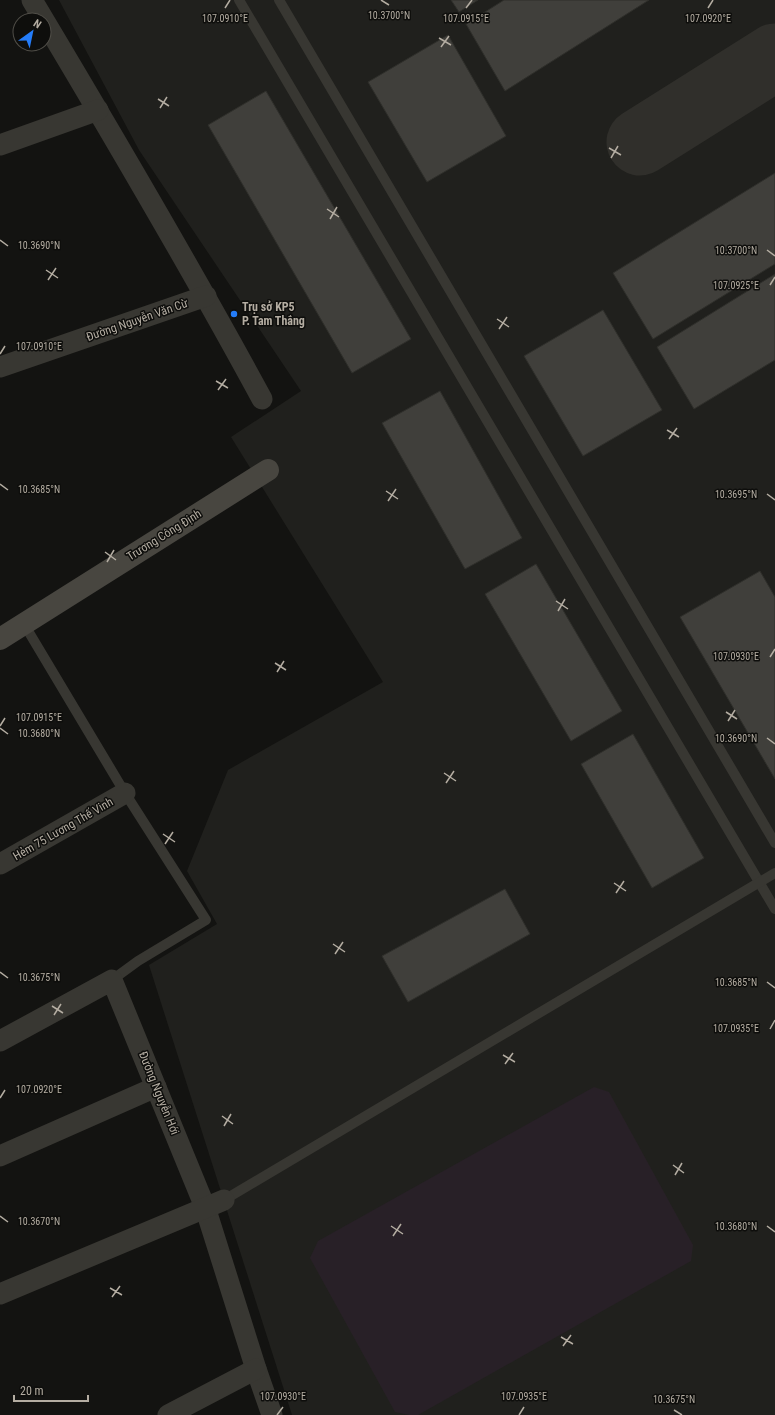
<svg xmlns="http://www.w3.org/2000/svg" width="775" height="1415" font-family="'Roboto Condensed',sans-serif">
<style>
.built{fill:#20201d}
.green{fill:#282027}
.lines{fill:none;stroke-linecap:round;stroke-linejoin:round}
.taxiway{stroke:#302f2b;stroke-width:67}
.building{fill:#403f3b;stroke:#2f2f2b}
.lane{stroke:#383732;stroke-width:10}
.street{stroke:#383732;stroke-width:21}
.secondary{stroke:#484640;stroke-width:22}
.ticks{fill:none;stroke:#b4ada2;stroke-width:1.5}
.poi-dot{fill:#247cf8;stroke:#0e0e0c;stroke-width:1.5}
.labels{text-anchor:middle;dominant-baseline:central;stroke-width:3;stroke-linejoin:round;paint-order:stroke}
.poi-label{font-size:12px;font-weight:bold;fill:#b4ada2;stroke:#0e0e0c;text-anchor:start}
.street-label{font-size:12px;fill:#b4ada2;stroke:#0e0e0c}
.ticks-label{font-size:10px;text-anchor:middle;fill:#b4ada2;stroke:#0e0e0c;stroke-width:3;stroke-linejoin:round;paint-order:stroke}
</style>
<rect width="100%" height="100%" fill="#131311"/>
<!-- built -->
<polygon class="built" points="59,0 775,0 775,1415 292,1415 149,965 217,924 187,871 228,770 383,682 231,437 301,391 139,150"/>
<!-- green -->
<polygon class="green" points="594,1087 609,1092 693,1245 691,1261 418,1415 409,1415 395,1412 310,1258 318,1241"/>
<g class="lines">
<!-- taxiway -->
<polyline class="taxiway" points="640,142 775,57"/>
</g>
<!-- building -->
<g class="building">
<polygon points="451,0 478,0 459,12"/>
<polygon points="504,0 649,0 505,91 466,24"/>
<polygon points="448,35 506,136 427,182 368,82"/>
<polygon points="266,91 411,339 352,373 208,125"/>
<polygon points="775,173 775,264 653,339 613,273"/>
<polygon points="775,274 775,360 694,409 657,347"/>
<polygon points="603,310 662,410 583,456 524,356"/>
<polygon points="440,391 522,538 465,569 382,423"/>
<polygon points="536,564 622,711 571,741 485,594"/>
<polygon points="760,571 775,597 775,779 680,617"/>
<polygon points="633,734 704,858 652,888 581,764"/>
<polygon points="505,889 530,934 408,1002 382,956"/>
</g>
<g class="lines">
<!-- lane -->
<g class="lane">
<polyline points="239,0 775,909"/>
<polyline points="279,0 775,843"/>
<polyline points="24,624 125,793 206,920 138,961 112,980"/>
<polyline points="224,1200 775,873"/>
</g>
<!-- street -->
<g class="street">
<path d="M32,0C111,132 189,264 262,399"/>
<polyline points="0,145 98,110"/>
<polyline points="0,367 206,296"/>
<polyline points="0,864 125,793"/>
<polyline points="0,1041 112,980 205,1207 256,1369 272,1415"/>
<polyline points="0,1156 156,1087"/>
<polyline points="0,1294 224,1200"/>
<polyline points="168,1415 256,1369"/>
</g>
<!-- secondary -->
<polyline class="secondary" points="0,639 268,470"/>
</g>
<!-- ticks -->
<path class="ticks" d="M381,0L389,5M225,8L230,0M466,8L472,0M708,8L713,0M439,38L451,45M441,47L449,36M158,99L169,106M160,108L167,97M609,148L621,155M611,158L618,146M327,209L339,217M330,219L337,207M0,240L8,246M767,250L775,256M46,270L58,278M48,280L56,268M770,285L775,277M497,319L509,327M499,329L507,317M0,354L5,346M216,381L228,388M218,390L226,379M667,430L679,437M669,439L677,428M0,484L8,490M386,491L398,499M767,494L775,500M388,501L396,489M105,552L116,560M107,562L114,550M556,601L568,609M558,611L565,599M770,657L775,649M275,663L286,670M277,672L284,661M726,712L737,719M728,721L735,710M0,726L5,718M0,728L8,734M767,738L775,744M444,773L456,781M446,783L454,771M163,834L175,842M165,844L173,832M614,883L626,891M616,893L624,881M333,944L345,952M335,954L343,942M0,972L8,978M767,982L775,988M52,1006L63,1013M54,1015L61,1004M770,1029L775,1020M503,1055L515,1062M505,1064L513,1053M0,1098L5,1090M222,1116L233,1124M224,1126L231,1114M673,1165L684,1173M675,1175L682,1163M0,1216L8,1222M391,1226L403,1234M767,1226L775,1232M393,1236L401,1224M110,1288L122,1295M112,1297L120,1286M561,1337L573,1344M563,1346L571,1335M674,1410L682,1415M277,1415L283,1407M519,1415L524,1407"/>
<!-- markers -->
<circle class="poi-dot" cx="234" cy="314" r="4"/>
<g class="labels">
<!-- poi labels -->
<g class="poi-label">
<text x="242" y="307">Trụ sở KP5<tspan x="242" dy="14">P. Tam Thắng</tspan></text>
</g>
<!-- street labels -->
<g class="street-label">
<text transform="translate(137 320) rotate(-19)">Đường Nguyễn Văn Cừ</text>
<text transform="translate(164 535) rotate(-32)">Trương Công Định</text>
<text transform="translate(63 829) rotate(-30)">Hẻm 75 Lương Thế Vinh</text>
<text transform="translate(159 1093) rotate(68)">Đường Nguyễn Hới</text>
</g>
</g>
<g class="ticks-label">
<text x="389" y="19">10.3700°N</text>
<text x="225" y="22">107.0910°E</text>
<text x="466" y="22">107.0915°E</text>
<text x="708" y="22">107.0920°E</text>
<text x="39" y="249">10.3690°N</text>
<text x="736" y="254">10.3700°N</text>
<text x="736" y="289">107.0925°E</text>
<text x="39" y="350">107.0910°E</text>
<text x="39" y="493">10.3685°N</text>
<text x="736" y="498">10.3695°N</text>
<text x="736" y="660">107.0930°E</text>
<text x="39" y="721">107.0915°E</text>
<text x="39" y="737">10.3680°N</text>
<text x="736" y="742">10.3690°N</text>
<text x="39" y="981">10.3675°N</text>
<text x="736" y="986">10.3685°N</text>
<text x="736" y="1032">107.0935°E</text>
<text x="39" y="1093">107.0920°E</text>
<text x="39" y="1225">10.3670°N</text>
<text x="736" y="1230">10.3680°N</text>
<text x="283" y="1400">107.0930°E</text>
<text x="524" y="1400">107.0935°E</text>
<text x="674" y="1403">10.3675°N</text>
</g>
<!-- north arrow -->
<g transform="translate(32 32) rotate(33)"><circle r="19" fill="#0e0e0c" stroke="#504e48"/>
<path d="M0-3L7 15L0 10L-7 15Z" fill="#247cf8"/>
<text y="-6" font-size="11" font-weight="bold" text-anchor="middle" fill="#b4ada2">N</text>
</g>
<!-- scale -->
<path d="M14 1395v6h74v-6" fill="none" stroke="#b4ada2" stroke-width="2"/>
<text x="20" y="1395" font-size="12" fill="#b4ada2" stroke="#0e0e0c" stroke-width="3" paint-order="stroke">20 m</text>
</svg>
